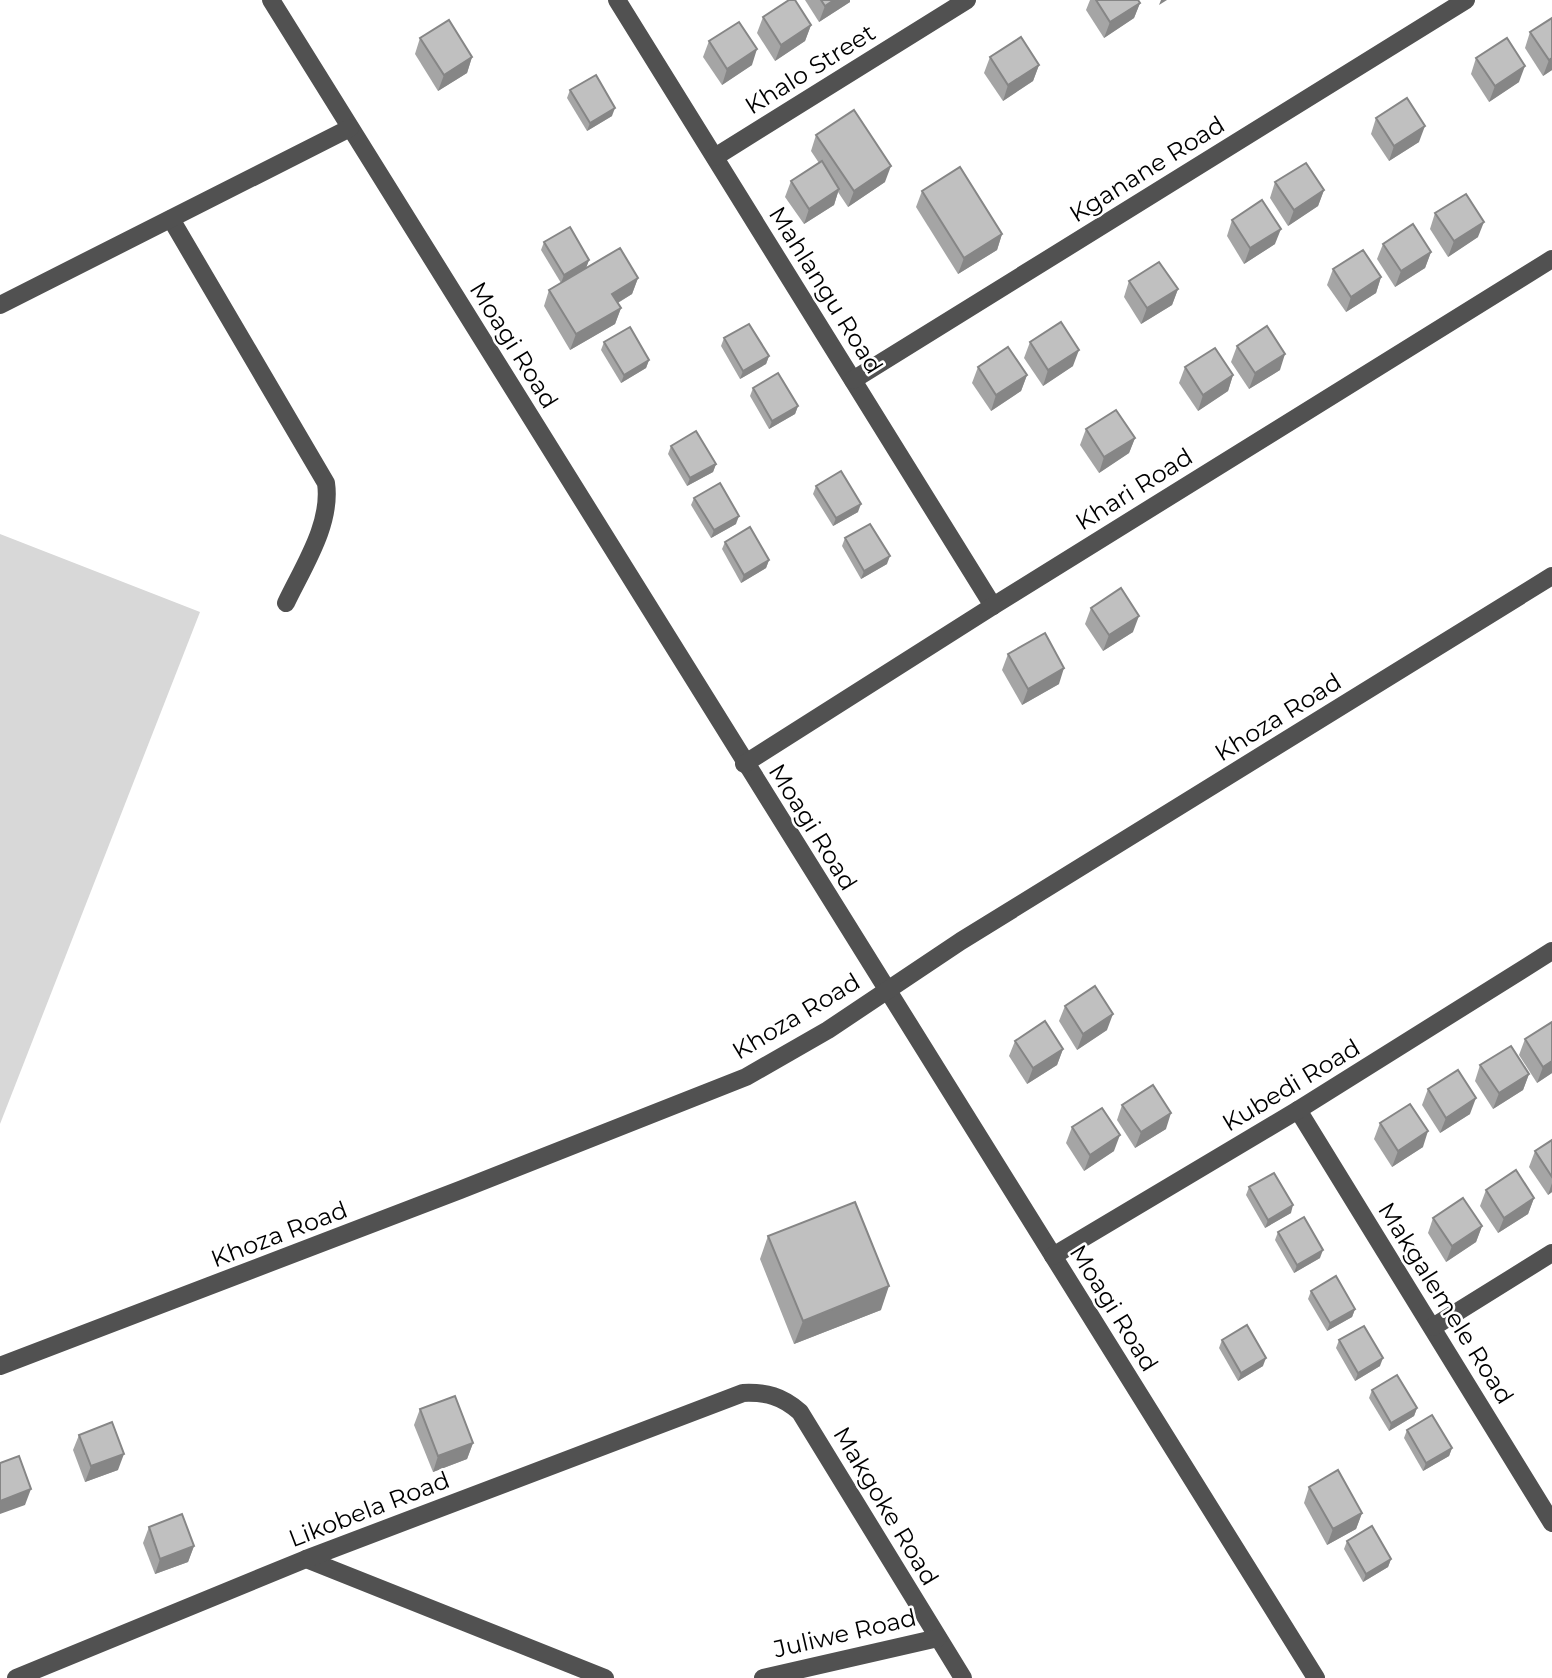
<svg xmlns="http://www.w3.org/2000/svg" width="1552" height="1678" font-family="Montserrat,sans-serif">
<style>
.green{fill:#d8d8d8}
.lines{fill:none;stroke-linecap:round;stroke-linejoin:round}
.minor{stroke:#515151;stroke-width:18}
.wall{fill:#a5a5a5}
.shaded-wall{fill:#868686}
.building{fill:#c0c0c0;stroke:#868686;stroke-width:2}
.labels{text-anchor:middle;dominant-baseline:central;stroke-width:5;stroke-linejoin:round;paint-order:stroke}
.street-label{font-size:24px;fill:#000;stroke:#fff}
</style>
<rect width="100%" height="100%" fill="#fff"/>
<!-- green -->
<polygon class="green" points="0,534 200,612 0,1124"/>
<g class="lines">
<!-- minor -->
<g class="minor">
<polyline points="271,0 1316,1678"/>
<polyline points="617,0 993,606"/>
<polyline points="715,157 967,0"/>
<path d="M171,219L326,483C332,524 303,567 286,603"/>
<polyline points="0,305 350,128"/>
<polyline points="853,380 1466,0"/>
<polyline points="744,764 993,606 1552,259"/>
<polyline points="1298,1110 1552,1523"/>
<polyline points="1053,1256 1298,1110 1552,951"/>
<polyline points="1433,1327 1552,1253"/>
<polyline points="0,1366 460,1190 746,1077 828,1030 961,941 1552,576"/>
<polyline points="306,1559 605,1678"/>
<path d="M16,1678L306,1559L743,1393C766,1392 782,1396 800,1412L963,1678"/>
<polyline points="763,1678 938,1638"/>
</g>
</g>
<!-- wall -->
<g class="wall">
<polygon points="805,0 850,0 850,2 819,22"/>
<polygon points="1090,0 1138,0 1140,3 1134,18 1104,38 1086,10"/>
<polygon points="763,17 811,25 805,41 775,61 757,33"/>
<polygon points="1552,18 1552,70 1543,76 1525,48 1530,32"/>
<polygon points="420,38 472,57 467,73 438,91 415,54"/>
<polygon points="709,41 752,65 722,85 703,57"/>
<polygon points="990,57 1039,65 1033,81 1003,101 984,73"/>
<polygon points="1476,58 1519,82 1489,102 1471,74"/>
<polygon points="570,90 612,116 587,131 567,98"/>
<polygon points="1376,118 1419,142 1389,161 1371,134"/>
<polygon points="816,135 885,182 848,207 838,192 834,205 804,224 785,197 791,181 819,163 811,151"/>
<polygon points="1275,182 1324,190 1318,206 1288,226 1270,198"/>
<polygon points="922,191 1002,234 997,250 958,274 916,207"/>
<polygon points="1435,213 1478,237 1448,257 1430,229"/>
<polygon points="1232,220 1275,244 1244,264 1227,236"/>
<polygon points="544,242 589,260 586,268 561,283 541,250"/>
<polygon points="1383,244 1431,252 1425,268 1395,287 1377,259"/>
<polygon points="1333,269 1381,277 1376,293 1346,312 1327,285"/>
<polygon points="638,278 632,294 618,303 621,308 615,324 570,350 544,306 549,290"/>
<polygon points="1129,281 1178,289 1172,305 1141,324 1124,297"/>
<polygon points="724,338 769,356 766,364 740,379 721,346"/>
<polygon points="604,342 649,360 646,368 621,383 601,350"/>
<polygon points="1030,342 1073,366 1043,386 1024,358"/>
<polygon points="1237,346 1280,370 1249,389 1231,362"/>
<polygon points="978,367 1027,375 1021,391 991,411 972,383"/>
<polygon points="1185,367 1233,375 1228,391 1198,411 1179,383"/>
<polygon points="753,388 798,406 795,414 769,429 750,396"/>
<polygon points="1086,429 1135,438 1129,453 1099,473 1080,445"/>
<polygon points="671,446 716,464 713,472 687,486 668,454"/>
<polygon points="816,486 858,512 833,526 813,494"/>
<polygon points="694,498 736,524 711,538 691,505"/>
<polygon points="845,538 887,564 861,579 842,546"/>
<polygon points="725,542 769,560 766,568 741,583 722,549"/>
<polygon points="1091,608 1133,632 1103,651 1085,624"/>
<polygon points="1008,654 1059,684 1022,705 1002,670"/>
<polygon points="1065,1006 1107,1030 1077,1050 1059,1021"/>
<polygon points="1525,1039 1552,1073 1537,1083 1519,1055"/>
<polygon points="1015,1041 1063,1049 1057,1065 1027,1084 1009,1056"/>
<polygon points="1480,1065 1529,1074 1523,1090 1493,1109 1475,1081"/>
<polygon points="1428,1089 1470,1114 1440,1133 1422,1105"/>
<polygon points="1122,1105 1166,1129 1135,1148 1117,1120"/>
<polygon points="1380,1123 1423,1147 1392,1167 1374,1139"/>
<polygon points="1072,1127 1114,1151 1084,1171 1066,1143"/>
<polygon points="1552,1140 1552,1192 1548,1195 1529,1167 1535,1151"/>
<polygon points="1249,1187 1291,1213 1265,1228 1246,1195"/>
<polygon points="1486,1190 1534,1198 1528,1214 1498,1233 1480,1206"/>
<polygon points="1433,1218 1482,1226 1476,1242 1446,1262 1428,1233"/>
<polygon points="1278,1232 1320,1258 1294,1273 1275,1240"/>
<polygon points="768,1236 881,1310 794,1344 760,1259"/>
<polygon points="1311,1291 1355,1309 1352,1317 1327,1331 1308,1299"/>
<polygon points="1222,1340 1263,1366 1238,1381 1219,1348"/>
<polygon points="1339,1340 1380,1366 1355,1381 1336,1348"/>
<polygon points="1372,1390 1417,1408 1414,1416 1389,1431 1369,1398"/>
<polygon points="420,1409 473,1443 467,1459 433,1472 414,1425"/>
<polygon points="1407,1430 1452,1448 1449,1456 1423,1471 1404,1438"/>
<polygon points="79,1435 118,1470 85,1482 73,1450"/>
<polygon points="1309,1487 1362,1513 1356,1529 1327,1545 1304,1503"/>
<polygon points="149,1527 194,1546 188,1562 155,1574 143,1543"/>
<polygon points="1347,1541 1391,1559 1388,1567 1363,1582 1344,1549"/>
</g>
<!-- shaded-wall -->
<g class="shaded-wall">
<polygon points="834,0 850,0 850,2 819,22 825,6"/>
<polygon points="1161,0 1167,0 1159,5"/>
<polygon points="1140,3 1134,18 1104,38 1110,22"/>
<polygon points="811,25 805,41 775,61 781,45"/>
<polygon points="757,49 752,65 722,85 727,69"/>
<polygon points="472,57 467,73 438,91 444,75"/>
<polygon points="1552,58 1552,70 1543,76 1549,60"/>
<polygon points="1039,65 1033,81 1003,101 1008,85"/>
<polygon points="1525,66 1519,82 1489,102 1495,86"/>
<polygon points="615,108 612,116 587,131 590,123"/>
<polygon points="1425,126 1419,142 1389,161 1394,146"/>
<polygon points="891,166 885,182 848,207 854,191"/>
<polygon points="839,189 834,205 804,224 809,209"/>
<polygon points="1324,190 1318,206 1288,226 1294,210"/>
<polygon points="1484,222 1478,237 1448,257 1454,241"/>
<polygon points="1281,229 1275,244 1244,264 1250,248"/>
<polygon points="1002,234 997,250 958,274 964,258"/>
<polygon points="1431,252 1425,268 1395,287 1401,271"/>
<polygon points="589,260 586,268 561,283 564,275"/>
<polygon points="1381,277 1376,293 1346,312 1351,297"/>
<polygon points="638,278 632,294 607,309 612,294"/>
<polygon points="1178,289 1172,305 1141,324 1147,308"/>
<polygon points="621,308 615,324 570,350 576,334"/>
<polygon points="1079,350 1073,366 1043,386 1048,370"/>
<polygon points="1285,354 1280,370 1249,389 1255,373"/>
<polygon points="769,356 766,364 740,379 743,371"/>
<polygon points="649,360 646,368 621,383 624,375"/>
<polygon points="1027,375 1021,391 991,411 996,395"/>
<polygon points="1233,375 1228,391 1198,411 1203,395"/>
<polygon points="798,406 795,414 769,429 772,421"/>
<polygon points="1135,438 1129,453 1099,473 1104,457"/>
<polygon points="716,464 713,472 687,486 690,478"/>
<polygon points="861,504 858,512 833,526 836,518"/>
<polygon points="739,516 736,524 711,538 714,530"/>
<polygon points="890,556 887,564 861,579 864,571"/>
<polygon points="769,560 766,568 741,583 744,575"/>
<polygon points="1139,616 1133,632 1103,651 1109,635"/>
<polygon points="1064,668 1059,684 1022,705 1028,689"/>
<polygon points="1113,1014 1107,1030 1077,1050 1083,1034"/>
<polygon points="1063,1049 1057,1065 1027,1084 1033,1068"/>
<polygon points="1552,1061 1552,1073 1537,1083 1543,1067"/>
<polygon points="1529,1074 1523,1090 1493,1109 1499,1093"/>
<polygon points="1476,1098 1470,1114 1440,1133 1446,1118"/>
<polygon points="1171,1113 1166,1129 1135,1148 1141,1132"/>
<polygon points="1428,1131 1423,1147 1392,1167 1398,1151"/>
<polygon points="1120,1135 1114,1151 1084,1171 1090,1155"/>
<polygon points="1552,1183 1552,1192 1548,1195"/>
<polygon points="1534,1198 1528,1214 1498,1233 1504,1218"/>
<polygon points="1293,1205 1291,1213 1265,1228 1268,1220"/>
<polygon points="1482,1226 1476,1242 1446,1262 1452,1246"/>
<polygon points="1323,1250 1320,1258 1294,1273 1297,1265"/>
<polygon points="889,1286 881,1310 794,1344 803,1321"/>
<polygon points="1355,1309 1352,1317 1327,1331 1330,1323"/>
<polygon points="1266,1358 1263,1366 1238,1381 1241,1373"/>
<polygon points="1383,1358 1380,1366 1355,1381 1358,1373"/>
<polygon points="1417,1408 1414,1416 1389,1431 1391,1423"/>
<polygon points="473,1443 467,1459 433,1472 438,1456"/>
<polygon points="1452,1448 1449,1456 1423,1471 1426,1463"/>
<polygon points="124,1454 118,1470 85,1482 91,1466"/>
<polygon points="31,1489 25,1505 0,1514 0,1501"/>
<polygon points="1362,1513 1356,1529 1327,1545 1333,1529"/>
<polygon points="194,1546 188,1562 155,1574 160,1559"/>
<polygon points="1391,1559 1388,1567 1363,1582 1366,1574"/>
</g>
<!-- building -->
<g class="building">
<polygon points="789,0 795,0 811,25 781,45 763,17"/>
<polygon points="821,0 834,0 825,6"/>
<polygon points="1096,0 1138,0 1140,3 1110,22"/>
<polygon points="1552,18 1552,58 1549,60 1530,32"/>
<polygon points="449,20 472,57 444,75 420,38"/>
<polygon points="739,22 757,49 727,69 709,41"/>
<polygon points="1021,37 1039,65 1008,85 990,57"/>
<polygon points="1507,38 1525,66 1495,86 1476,58"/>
<polygon points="596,75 615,108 590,123 570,90"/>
<polygon points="1407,98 1425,126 1394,146 1376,118"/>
<polygon points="854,110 891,166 854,191 816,135"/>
<polygon points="822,161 839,189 809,209 791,181"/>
<polygon points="1306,163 1324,190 1294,210 1275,182"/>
<polygon points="960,167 1002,234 964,258 922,191"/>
<polygon points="1466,194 1484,222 1454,241 1435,213"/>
<polygon points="1262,200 1281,229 1250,248 1232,220"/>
<polygon points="1413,224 1431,252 1401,271 1383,244"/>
<polygon points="570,227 589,260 564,275 544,242"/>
<polygon points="620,248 638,278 612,294 621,308 576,334 549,290"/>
<polygon points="1363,250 1381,277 1351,297 1333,269"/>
<polygon points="1159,262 1178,289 1147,308 1129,281"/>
<polygon points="1061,322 1079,350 1048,370 1030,342"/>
<polygon points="749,324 769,356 743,371 724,338"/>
<polygon points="1267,326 1285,354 1255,373 1237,346"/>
<polygon points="630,327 649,360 624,375 604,342"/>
<polygon points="1008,347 1027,375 996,395 978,367"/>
<polygon points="1215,348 1233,375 1203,395 1185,367"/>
<polygon points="778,373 798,406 772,421 753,388"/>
<polygon points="1116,410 1135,438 1104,457 1086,429"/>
<polygon points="696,431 716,464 690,478 671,446"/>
<polygon points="841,471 861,504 836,518 816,486"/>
<polygon points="720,483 739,516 714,530 694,498"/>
<polygon points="870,524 890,556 864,571 845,538"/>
<polygon points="750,527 769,560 744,575 725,542"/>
<polygon points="1121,588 1139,616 1109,635 1091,608"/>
<polygon points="1045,633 1064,668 1028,689 1008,654"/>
<polygon points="1095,986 1113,1014 1083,1034 1065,1006"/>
<polygon points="1045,1021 1063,1049 1033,1068 1015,1041"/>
<polygon points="1552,1022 1552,1061 1543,1067 1525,1039"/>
<polygon points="1511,1046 1529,1074 1499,1093 1480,1065"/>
<polygon points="1458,1070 1476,1098 1446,1118 1428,1089"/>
<polygon points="1153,1085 1171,1113 1141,1132 1122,1105"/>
<polygon points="1410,1104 1428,1131 1398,1151 1380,1123"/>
<polygon points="1102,1108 1120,1135 1090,1155 1072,1127"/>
<polygon points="1552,1140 1552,1177 1535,1151"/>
<polygon points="1516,1170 1534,1198 1504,1218 1486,1190"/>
<polygon points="1274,1173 1293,1205 1268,1220 1249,1187"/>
<polygon points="1463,1198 1482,1226 1452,1246 1433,1218"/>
<polygon points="855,1202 889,1286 803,1321 768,1236"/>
<polygon points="1304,1217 1323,1250 1297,1265 1278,1232"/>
<polygon points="1336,1276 1355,1309 1330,1323 1311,1291"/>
<polygon points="1247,1325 1266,1358 1241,1373 1222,1340"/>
<polygon points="1364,1326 1383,1358 1358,1373 1339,1340"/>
<polygon points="1397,1375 1417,1408 1391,1423 1372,1390"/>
<polygon points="455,1396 473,1443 438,1456 420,1409"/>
<polygon points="1432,1415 1452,1448 1426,1463 1407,1430"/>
<polygon points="112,1422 124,1454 91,1466 79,1435"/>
<polygon points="19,1456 31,1489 0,1501 0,1463"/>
<polygon points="1338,1470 1362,1513 1333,1529 1309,1487"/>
<polygon points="182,1514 194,1546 160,1559 149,1527"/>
<polygon points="1372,1526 1391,1559 1366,1574 1347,1541"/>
</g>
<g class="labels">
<!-- street labels -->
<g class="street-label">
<text transform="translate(810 69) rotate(-32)">Khalo Street</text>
<text transform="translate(1147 169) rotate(-32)">Kganane Road</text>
<text transform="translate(826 290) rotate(58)">Mahlangu Road</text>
<text transform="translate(514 345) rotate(58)">Moagi Road</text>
<text transform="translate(1134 489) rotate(-32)">Khari Road</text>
<text transform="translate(1278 717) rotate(-32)">Khoza Road</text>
<text transform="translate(813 827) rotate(58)">Moagi Road</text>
<text transform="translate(796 1016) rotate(-31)">Khoza Road</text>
<text transform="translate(1291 1085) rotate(-31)">Kubedi Road</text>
<text transform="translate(279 1234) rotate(-21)">Khoza Road</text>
<text transform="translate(1446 1303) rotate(58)">Makgalemele Road</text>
<text transform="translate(1114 1308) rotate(58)">Moagi Road</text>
<text transform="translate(886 1506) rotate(59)">Makgoke Road</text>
<text transform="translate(369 1509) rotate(-21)">Likobela Road</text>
<text transform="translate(845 1633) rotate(-13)">Juliwe Road</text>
</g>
</g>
</svg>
